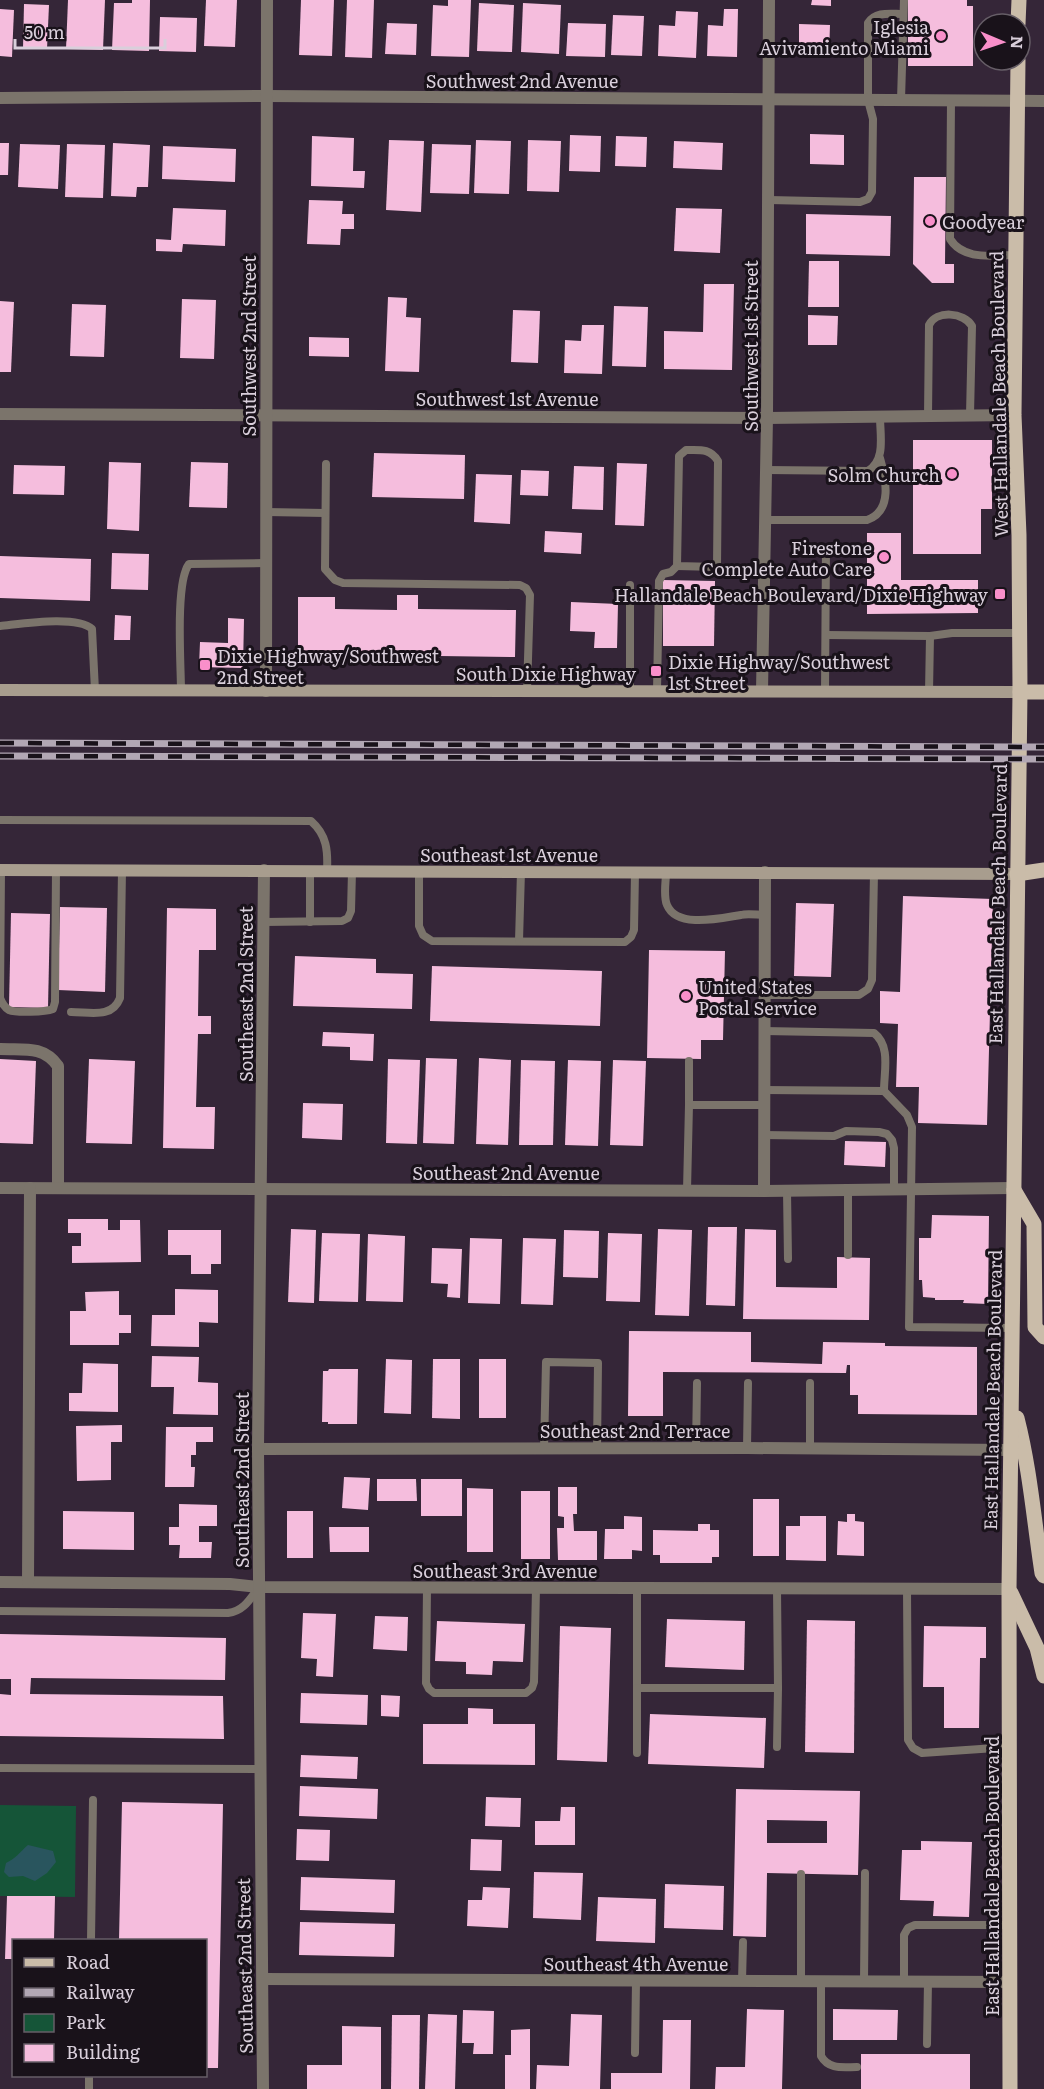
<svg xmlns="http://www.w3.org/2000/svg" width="1044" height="2089" font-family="Literata,serif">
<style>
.green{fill:#155538}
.water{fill:#29555e}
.building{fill:#f5bddd;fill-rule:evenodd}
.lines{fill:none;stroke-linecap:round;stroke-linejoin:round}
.lane{stroke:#7b746b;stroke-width:8}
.street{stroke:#7b746b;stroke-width:12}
.secondary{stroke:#a89d8e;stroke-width:12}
.primary{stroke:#cabca9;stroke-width:15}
.rail-casing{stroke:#b2a7b4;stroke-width:7}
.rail{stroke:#19121a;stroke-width:4.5;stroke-dasharray:14;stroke-linecap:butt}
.poi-dot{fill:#f98fca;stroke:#19121a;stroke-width:2}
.labels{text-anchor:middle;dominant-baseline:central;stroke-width:6;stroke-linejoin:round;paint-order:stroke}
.poi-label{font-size:18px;fill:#d9cfdb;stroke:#19121a;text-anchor:end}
.street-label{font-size:18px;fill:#d9cfdb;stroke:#19121a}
</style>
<rect width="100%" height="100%" fill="#352638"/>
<!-- green -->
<polygon class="green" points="0,1805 76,1806 75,1897 0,1896"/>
<!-- water -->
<path class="water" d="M28,1845L53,1851L56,1862L47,1873L35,1881L23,1876L9,1877L4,1872L6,1863C15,1859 20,1852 28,1845Z"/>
<!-- building -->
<g class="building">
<polygon points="68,0 105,0 103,50 66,49"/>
<polygon points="132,0 150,0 149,51 112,50 114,3 132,3"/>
<polygon points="206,0 237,0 235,47 204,46"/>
<polygon points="301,0 334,0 332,56 299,55"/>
<polygon points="347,0 374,0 372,58 345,57"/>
<polygon points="448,0 471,0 469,57 431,56 433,5 448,6"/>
<polygon points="812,0 831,0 831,6 811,5"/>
<polygon points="908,0 967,0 967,6 973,6 973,66 908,66"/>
<polygon points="479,3 514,5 512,52 477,51"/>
<polygon points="523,3 561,5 559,54 521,52"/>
<polygon points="24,4 49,5 47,49 23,49"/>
<polygon points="0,9 14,10 12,57 0,56"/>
<polygon points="724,9 738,9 737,57 707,56 708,25 723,26"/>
<polygon points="676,11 698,12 696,58 658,56 659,25 675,26"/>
<polygon points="613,15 644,16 642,56 611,55"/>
<polygon points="160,17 197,18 196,52 159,51"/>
<polygon points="387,23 417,24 416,55 385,54"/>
<polygon points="568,23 606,24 605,57 566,56"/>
<polygon points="799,24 830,25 829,56 799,56"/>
<polygon points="810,134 844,135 844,165 810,164"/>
<polygon points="570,135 601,136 600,172 569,171"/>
<polygon points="312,136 354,138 353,171 365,171 364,188 311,186"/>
<polygon points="616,136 647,137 646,167 615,166"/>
<polygon points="389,140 424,141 421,212 386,210"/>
<polygon points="476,140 511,141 509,194 474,193"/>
<polygon points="528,140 561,141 559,192 527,191"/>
<polygon points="674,141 723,143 722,170 673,168"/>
<polygon points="0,143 9,143 8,175 0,175"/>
<polygon points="113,143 150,145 148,187 137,187 136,197 111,196"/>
<polygon points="20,144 60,145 58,189 18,187"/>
<polygon points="67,144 105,145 103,198 65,197"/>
<polygon points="432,144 471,145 469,194 430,193"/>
<polygon points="163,146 236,149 235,182 162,179"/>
<polygon points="914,177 946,177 945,264 954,264 954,283 932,283 913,264"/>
<polygon points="309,200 343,201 342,214 354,214 354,229 341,229 340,245 307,244"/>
<polygon points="173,208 226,210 225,246 183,244 182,252 156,251 156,239 171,240"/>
<polygon points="676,208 722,209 720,253 674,251"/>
<polygon points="806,214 891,216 890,256 806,254"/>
<polygon points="809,261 839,261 839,307 808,307"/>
<polygon points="704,284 734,284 732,370 664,369 664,331 703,332"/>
<polygon points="388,297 407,298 406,317 421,318 419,372 385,371"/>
<polygon points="182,299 216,300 214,359 180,358"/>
<polygon points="0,301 14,302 11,372 0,372"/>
<polygon points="72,304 106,305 104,357 70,356"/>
<polygon points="614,306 648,307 646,367 612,366"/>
<polygon points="513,310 540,311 538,363 511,362"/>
<polygon points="808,315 838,316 837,345 808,345"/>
<polygon points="582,325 604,325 602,374 564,373 565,340 581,341"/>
<polygon points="309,337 349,338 349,357 309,356"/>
<polygon points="913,440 992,440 992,509 981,509 981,554 913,554"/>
<polygon points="374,453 465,455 464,499 372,497"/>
<polygon points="109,462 141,463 139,531 107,529"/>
<polygon points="191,462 228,463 227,508 189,507"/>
<polygon points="617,463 647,464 644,526 615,525"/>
<polygon points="14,465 65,466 64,495 13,494"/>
<polygon points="574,466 604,467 603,510 572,509"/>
<polygon points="521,470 549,471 548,496 520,495"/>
<polygon points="476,474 512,475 510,524 474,522"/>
<polygon points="545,531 582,533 581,554 544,552"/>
<polygon points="867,533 901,533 901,580 978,580 978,613 867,614"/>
<polygon points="112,553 149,554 148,590 111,589"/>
<polygon points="0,556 91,559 90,601 0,598"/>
<polygon points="663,580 715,581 714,646 663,646"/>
<polygon points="397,595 418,595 418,609 516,610 515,657 298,654 298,597 335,597 335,609 397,610"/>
<polygon points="571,602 618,604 617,648 594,648 595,632 570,631"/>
<polygon points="115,615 131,616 130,640 114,640"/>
<polygon points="228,618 244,619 243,668 199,667 200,642 228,643"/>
<polygon points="903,896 993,899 987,1125 918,1123 919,1087 896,1087 898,1024 880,1023 880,991 900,992"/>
<polygon points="796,903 834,904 831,977 794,976"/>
<polygon points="60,907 107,908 105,992 58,990"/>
<polygon points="167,908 216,909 216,950 199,950 198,1016 211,1016 211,1034 198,1034 196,1107 215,1107 214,1149 163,1148"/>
<polygon points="11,913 50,914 48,1008 9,1007"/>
<polygon points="649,950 725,951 723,1040 701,1040 701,1059 647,1058"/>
<polygon points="295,956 376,959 376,973 413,974 412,1009 293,1006"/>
<polygon points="432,966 602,971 600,1026 430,1021"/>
<polygon points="323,1032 374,1034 373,1061 350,1060 350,1047 322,1046"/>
<polygon points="426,1058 457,1059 454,1144 423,1143"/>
<polygon points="479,1058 511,1060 508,1145 476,1144"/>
<polygon points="0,1059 36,1061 33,1144 0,1143"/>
<polygon points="89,1059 135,1061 132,1144 86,1143"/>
<polygon points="388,1059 420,1060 417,1144 386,1143"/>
<polygon points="521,1060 555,1061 553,1145 519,1145"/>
<polygon points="568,1060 601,1061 598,1146 565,1145"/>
<polygon points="613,1060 646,1061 643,1146 610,1145"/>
<polygon points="303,1103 343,1104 342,1140 302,1138"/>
<polygon points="845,1141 886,1142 885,1167 844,1165"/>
<polygon points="932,1215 989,1216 988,1304 963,1303 964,1300 935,1300 935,1298 923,1297 922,1280 919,1280 919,1238 931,1238"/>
<polygon points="68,1219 108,1219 108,1230 120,1230 120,1220 140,1220 141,1262 72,1263 72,1246 81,1246 81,1233 68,1233"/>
<polygon points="708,1227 737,1227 735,1306 706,1305"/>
<polygon points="291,1229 316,1230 314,1303 288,1302"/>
<polygon points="658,1229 692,1230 689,1316 655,1315"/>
<polygon points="745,1229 776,1230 776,1287 837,1288 837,1257 870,1258 869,1320 743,1319"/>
<polygon points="168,1230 221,1230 221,1264 211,1264 211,1274 191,1274 191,1255 168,1255"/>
<polygon points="564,1230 599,1231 598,1278 563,1277"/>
<polygon points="322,1233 360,1234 358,1302 319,1301"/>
<polygon points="608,1233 642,1234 640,1302 606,1301"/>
<polygon points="368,1234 405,1236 403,1302 366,1301"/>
<polygon points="470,1238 502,1239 500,1304 468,1303"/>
<polygon points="523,1238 556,1239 553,1305 521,1304"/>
<polygon points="432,1248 462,1249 460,1298 447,1297 448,1284 431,1283"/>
<polygon points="175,1289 218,1290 218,1323 199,1322 199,1347 151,1346 152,1315 175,1315"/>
<polygon points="119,1291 119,1315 131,1315 131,1333 119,1333 119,1345 70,1345 70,1311 86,1311 85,1292"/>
<polygon points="629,1331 751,1332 751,1362 822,1364 823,1342 885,1343 885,1346 977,1347 977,1415 858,1414 858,1395 850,1395 850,1365 847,1365 846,1373 663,1372 663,1416 628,1416"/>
<polygon points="152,1356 199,1357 198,1382 218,1383 218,1415 173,1414 174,1387 151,1387"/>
<polygon points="386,1359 412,1360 411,1414 384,1413"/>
<polygon points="433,1359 460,1359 460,1419 432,1418"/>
<rect x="479" y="1359" width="27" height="59"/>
<polygon points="83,1363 118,1364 118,1412 69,1411 69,1393 82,1393"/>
<polygon points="329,1369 358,1369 357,1424 328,1424 328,1422 322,1422 323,1371 328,1371"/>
<polygon points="122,1425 122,1442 111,1442 111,1480 77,1481 76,1426"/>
<polygon points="166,1427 213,1427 213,1442 196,1442 196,1455 191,1455 191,1467 195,1467 194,1487 165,1487"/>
<polygon points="344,1477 370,1478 368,1510 342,1508"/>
<polygon points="377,1479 416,1479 417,1501 377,1501"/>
<rect x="421" y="1479" width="41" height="37"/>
<polygon points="558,1487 577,1487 577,1514 573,1514 574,1531 597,1531 597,1560 558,1560 557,1528 564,1528 564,1517 558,1516"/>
<polygon points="467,1488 493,1489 493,1552 467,1552"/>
<rect x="521" y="1491" width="29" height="68"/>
<rect x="753" y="1499" width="26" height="57"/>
<polygon points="179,1504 217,1505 217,1526 199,1526 199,1542 212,1542 211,1558 179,1558 180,1545 169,1545 169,1527 179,1527"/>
<polygon points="63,1511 134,1512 134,1550 63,1549"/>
<rect x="287" y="1511" width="26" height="47"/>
<polygon points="847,1514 855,1514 855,1521 864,1522 864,1556 837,1555 838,1521 847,1522"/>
<polygon points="624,1516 642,1517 642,1551 632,1550 632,1559 604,1559 605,1529 624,1529"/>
<polygon points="800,1516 826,1516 826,1561 786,1560 786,1526 800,1526"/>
<polygon points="698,1524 710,1524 710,1530 719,1530 719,1557 712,1557 712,1563 660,1563 660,1555 653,1555 653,1530 698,1531"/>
<polygon points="329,1527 369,1527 369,1552 330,1552"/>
<polygon points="303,1613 336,1614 333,1677 316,1676 317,1659 301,1658"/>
<polygon points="375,1616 408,1617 407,1651 373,1649"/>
<polygon points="667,1619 745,1621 744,1670 665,1667"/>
<polygon points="807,1620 855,1621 854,1753 805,1752"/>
<polygon points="437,1621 525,1624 523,1662 493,1661 492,1675 466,1674 466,1662 435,1661"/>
<polygon points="560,1626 611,1628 607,1762 557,1760"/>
<polygon points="924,1626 986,1627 986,1658 980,1658 979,1728 944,1728 944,1687 923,1687"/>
<polygon points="0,1634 226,1638 225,1680 31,1678 30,1694 223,1696 224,1739 0,1736 0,1694 11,1695 11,1679 0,1679"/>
<polygon points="301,1693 368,1695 367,1725 300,1723"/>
<polygon points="381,1695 400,1696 399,1717 381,1716"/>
<polygon points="468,1708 493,1709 493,1724 535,1724 535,1765 423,1764 423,1724 468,1724"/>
<polygon points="650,1714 766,1718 764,1768 648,1764"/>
<polygon points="301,1755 358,1757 357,1779 300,1777"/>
<polygon points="300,1786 378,1789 377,1819 299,1816"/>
<path d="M736,1789L860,1791L858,1875L767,1873L766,1937L733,1936ZM767,1820L827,1821V1843H767Z"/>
<polygon points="486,1797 521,1798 520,1827 485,1826"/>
<polygon points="122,1802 223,1804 218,2068 206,2068 206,1940 119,1940"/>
<polygon points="561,1807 575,1807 575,1845 535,1845 535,1821 560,1821"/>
<polygon points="297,1829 330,1830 329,1861 296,1860"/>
<polygon points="471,1839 502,1840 501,1871 470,1870"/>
<polygon points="921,1841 972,1842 969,1917 933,1916 934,1901 900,1900 902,1850 921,1850"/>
<polygon points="534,1872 583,1873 581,1920 533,1918"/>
<polygon points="301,1877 395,1880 394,1913 300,1910"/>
<polygon points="665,1884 724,1886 723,1930 664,1928"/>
<polygon points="483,1887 510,1888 508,1928 467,1926 468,1900 482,1900"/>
<polygon points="7,1896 55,1896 54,1940 14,1940 14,1959 5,1959"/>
<polygon points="598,1897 656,1899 655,1943 596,1941"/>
<polygon points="300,1922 395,1924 394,1957 299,1955"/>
<polygon points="747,2009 784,2010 782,2089 715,2089 716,2067 745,2067"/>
<polygon points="833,2009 898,2010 897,2040 833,2040"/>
<polygon points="463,2010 494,2011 493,2054 473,2054 474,2043 462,2043"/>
<polygon points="428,2014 457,2015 455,2089 425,2089"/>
<polygon points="571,2014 602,2015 600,2089 536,2089 537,2065 569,2066"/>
<polygon points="392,2015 420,2015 419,2089 391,2089"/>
<polygon points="663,2020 691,2020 690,2089 611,2089 611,2073 662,2073"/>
<polygon points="342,2026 381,2027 381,2089 307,2089 307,2065 342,2065"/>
<polygon points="530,2029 530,2089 505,2089 505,2055 511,2055 511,2030"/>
<rect x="861" y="2054" width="109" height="35"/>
</g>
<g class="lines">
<!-- lane -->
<g class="lane">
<polyline points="901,100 904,0"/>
<path d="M951,100L950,239C964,261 992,255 1015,255"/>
<path d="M769,200L860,202L868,199L872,192L873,119L868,100V23C876,11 890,14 903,14"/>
<path d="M928,416L929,325C936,310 964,312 972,326L970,415"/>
<polyline points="326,464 325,569 335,580 343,583 520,585 526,588 530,595 527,691"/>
<path d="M766,470L868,471C886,460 880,436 880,416"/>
<polyline points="266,512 325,513"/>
<path d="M766,520H867C893,511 886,479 880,458"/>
<path d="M717,567L677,566L679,456L686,450C700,450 710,448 718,461L717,567L764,575"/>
<path d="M0,626C21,624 77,615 92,629L95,691"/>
<polyline points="826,635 930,636 952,633 1019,633"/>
<path d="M181,691C181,665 175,582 189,564L266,563"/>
<polyline points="630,691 630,585"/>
<polyline points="657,691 659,581 663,574 671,572 677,566"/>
<polyline points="825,692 826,548"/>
<polyline points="929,692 930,636"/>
<path d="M0,820L311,821C327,835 328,851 327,871"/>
<path d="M1,870L0,998C2,1003 4,1007 9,1010C16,1013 45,1012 53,1009L55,1002L56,869"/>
<polyline points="419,872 419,926 423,935 432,941 625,942 631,937 634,930 635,872"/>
<path d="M666,872C666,882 663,896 667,905C677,929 721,918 741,915C748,913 757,915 764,915"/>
<polyline points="264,922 342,921 348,918 351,911 352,871"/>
<polyline points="310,922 310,871"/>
<polyline points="519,941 521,871"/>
<polyline points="764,995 859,995 868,989 872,980 874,873"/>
<path d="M71,1012C90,1012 112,1019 120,998L122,870"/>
<path d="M764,1090L884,1091C884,1071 891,1046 874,1033L764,1031"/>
<polyline points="884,1091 907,1115 912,1127 909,1327 1012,1328"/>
<polyline points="689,1105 689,1061"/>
<polyline points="763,1135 834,1136 846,1131 879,1132 887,1134 892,1140 894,1148 894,1189"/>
<polyline points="687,1190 689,1105 763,1105"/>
<polyline points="848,1190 848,1255"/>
<polyline points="787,1191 788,1259"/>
<polyline points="696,1448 697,1383"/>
<polyline points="747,1448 748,1383"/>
<polyline points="810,1448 810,1383"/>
<polyline points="544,1449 546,1362 598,1363 597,1449"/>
<polyline points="427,1588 426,1683 429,1689 434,1693 526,1693 532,1688 534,1682 536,1588"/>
<polyline points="637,1589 637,1688 778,1688 777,1589"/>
<polyline points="907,1589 908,1740 913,1748 922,1753 1010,1747"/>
<path d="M0,1611L228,1613C244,1611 250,1599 259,1587"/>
<polyline points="777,1747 778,1688"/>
<polyline points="637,1753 637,1688"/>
<polyline points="0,1768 259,1769"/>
<polyline points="91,1940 93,1800"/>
<polyline points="742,1981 743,1942"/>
<polyline points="801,1981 801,1874"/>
<path d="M821,1981V2056C829,2070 843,2067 857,2067"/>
<polyline points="864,1981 865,1873"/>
<polyline points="904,1981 904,1935 908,1928 915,1925 1010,1925"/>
<polyline points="927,2044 928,1981"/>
<polyline points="635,2053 636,1981"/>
<polyline points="89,2089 89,2076"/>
</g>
<!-- street -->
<g class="street">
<polyline points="0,98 266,96 1044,101"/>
<polyline points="0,414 767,418 1014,415"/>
<polyline points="266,691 267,0"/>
<polyline points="762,691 767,418 769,0"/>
<path d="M0,1049C23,1050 43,1045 58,1066V1188"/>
<polyline points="0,1188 764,1191 1013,1188"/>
<polyline points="764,1191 765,872"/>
<polyline points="258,1449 747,1448 1011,1450"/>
<polyline points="0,1582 230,1584 259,1587 1009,1589"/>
<polyline points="28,1582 30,1188"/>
<polyline points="263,1979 1010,1982"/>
<polyline points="263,2089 258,1449 264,870"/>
</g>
<!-- secondary -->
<g class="secondary">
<polyline points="0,690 1020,692"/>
<polyline points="0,870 1017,874"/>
</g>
<!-- primary -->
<g class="primary">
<polyline points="1018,24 1019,0"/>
<polyline points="1020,692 1044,692"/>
<polyline points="1017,874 1044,870"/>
<polyline points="1014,1190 1034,1224 1035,1327 1044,1337"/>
<path d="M1017,1418C1030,1469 1034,1521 1042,1573L1044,1576"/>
<polyline points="1011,1593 1037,1648 1044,1676"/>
<polyline points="1010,2089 1009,1589 1020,692 1019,535 1014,415 1018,60"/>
</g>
<defs>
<g id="rail">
<polyline points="0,743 1044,747"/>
<polyline points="0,756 1044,759"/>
</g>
</defs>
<!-- rail casing -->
<use href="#rail" class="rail-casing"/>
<!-- rail -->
<use href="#rail" class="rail"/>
</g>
<!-- markers -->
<g class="poi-dot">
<circle cx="941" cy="36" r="6"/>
<circle cx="930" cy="221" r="6"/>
<circle cx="952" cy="474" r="6"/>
<circle cx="884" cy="557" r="6"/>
<rect x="994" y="588" width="12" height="12" rx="3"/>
<rect x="199" y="659" width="12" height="12" rx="3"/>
<rect x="650" y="665" width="12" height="12" rx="3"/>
<circle cx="686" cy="996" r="6"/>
</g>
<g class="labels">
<!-- poi labels -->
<g class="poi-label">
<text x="929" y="26">Iglesia<tspan x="929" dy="21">Avivamiento Miami</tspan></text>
<text x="942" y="221" text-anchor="start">Goodyear</text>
<text x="940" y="474">Solm Church</text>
<text x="872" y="547">Firestone<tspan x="872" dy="21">Complete Auto Care</tspan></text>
<text x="988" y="594">Hallandale Beach Boulevard/Dixie Highway</text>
<text x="217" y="655" text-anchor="start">Dixie Highway/Southwest<tspan x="217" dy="21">2nd Street</tspan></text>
<text x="668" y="661" text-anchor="start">Dixie Highway/Southwest<tspan x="668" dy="21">1st Street</tspan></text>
<text x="698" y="986" text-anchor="start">United States<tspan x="698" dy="21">Postal Service</tspan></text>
</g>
<!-- street labels -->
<g class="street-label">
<text x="522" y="80">Southwest 2nd Avenue</text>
<text transform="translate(248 346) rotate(-90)">Southwest 2nd Street</text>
<text transform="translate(750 346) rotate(-90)">Southwest 1st Street</text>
<text transform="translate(998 394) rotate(-91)">West Hallandale Beach Boulevard</text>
<text x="507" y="398">Southwest 1st Avenue</text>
<text x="546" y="673">South Dixie Highway</text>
<text x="509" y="854">Southeast 1st Avenue</text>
<text transform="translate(997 904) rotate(-89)">East Hallandale Beach Boulevard</text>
<text transform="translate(245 994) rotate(-90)">Southeast 2nd Street</text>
<text x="506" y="1172">Southeast 2nd Avenue</text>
<text transform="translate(992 1390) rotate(-89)">East Hallandale Beach Boulevard</text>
<text x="635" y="1430">Southeast 2nd Terrace</text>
<text transform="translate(241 1480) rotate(-90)">Southeast 2nd Street</text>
<text x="505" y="1570">Southeast 3rd Avenue</text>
<text transform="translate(991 1876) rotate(-90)">East Hallandale Beach Boulevard</text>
<text x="636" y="1963">Southeast 4th Avenue</text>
<text transform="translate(244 1966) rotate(-91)">Southeast 2nd Street</text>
</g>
</g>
<!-- legend -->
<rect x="12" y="1939" width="195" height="138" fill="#19121a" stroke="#665e67" stroke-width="1.5"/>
<rect x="24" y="1958" width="30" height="9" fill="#cabca9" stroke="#665e67" stroke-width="1.5"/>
<text x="66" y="1969" font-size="18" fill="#d9cfdb">Road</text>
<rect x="24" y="1988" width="30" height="9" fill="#b2a7b4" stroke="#665e67" stroke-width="1.5"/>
<text x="66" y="1999" font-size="18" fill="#d9cfdb">Railway</text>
<rect x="24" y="2014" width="30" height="18" fill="#155538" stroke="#665e67" stroke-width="1.5"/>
<text x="66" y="2029" font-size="18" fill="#d9cfdb">Park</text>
<rect x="24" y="2044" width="30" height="18" fill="#f5bddd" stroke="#665e67" stroke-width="1.5"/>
<text x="66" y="2059" font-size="18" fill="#d9cfdb">Building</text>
<!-- north arrow -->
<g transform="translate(1002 42) rotate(92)"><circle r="28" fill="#19121a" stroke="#665e67" stroke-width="1.5"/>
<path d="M0-4.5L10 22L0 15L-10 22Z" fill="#f98fca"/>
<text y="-9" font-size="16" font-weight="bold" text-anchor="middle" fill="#d9cfdb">N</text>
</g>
<!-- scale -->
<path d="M15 39v9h150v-9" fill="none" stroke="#d9cfdb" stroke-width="3"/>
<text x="24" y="39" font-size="18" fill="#d9cfdb" stroke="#19121a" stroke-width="4.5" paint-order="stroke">50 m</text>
</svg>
